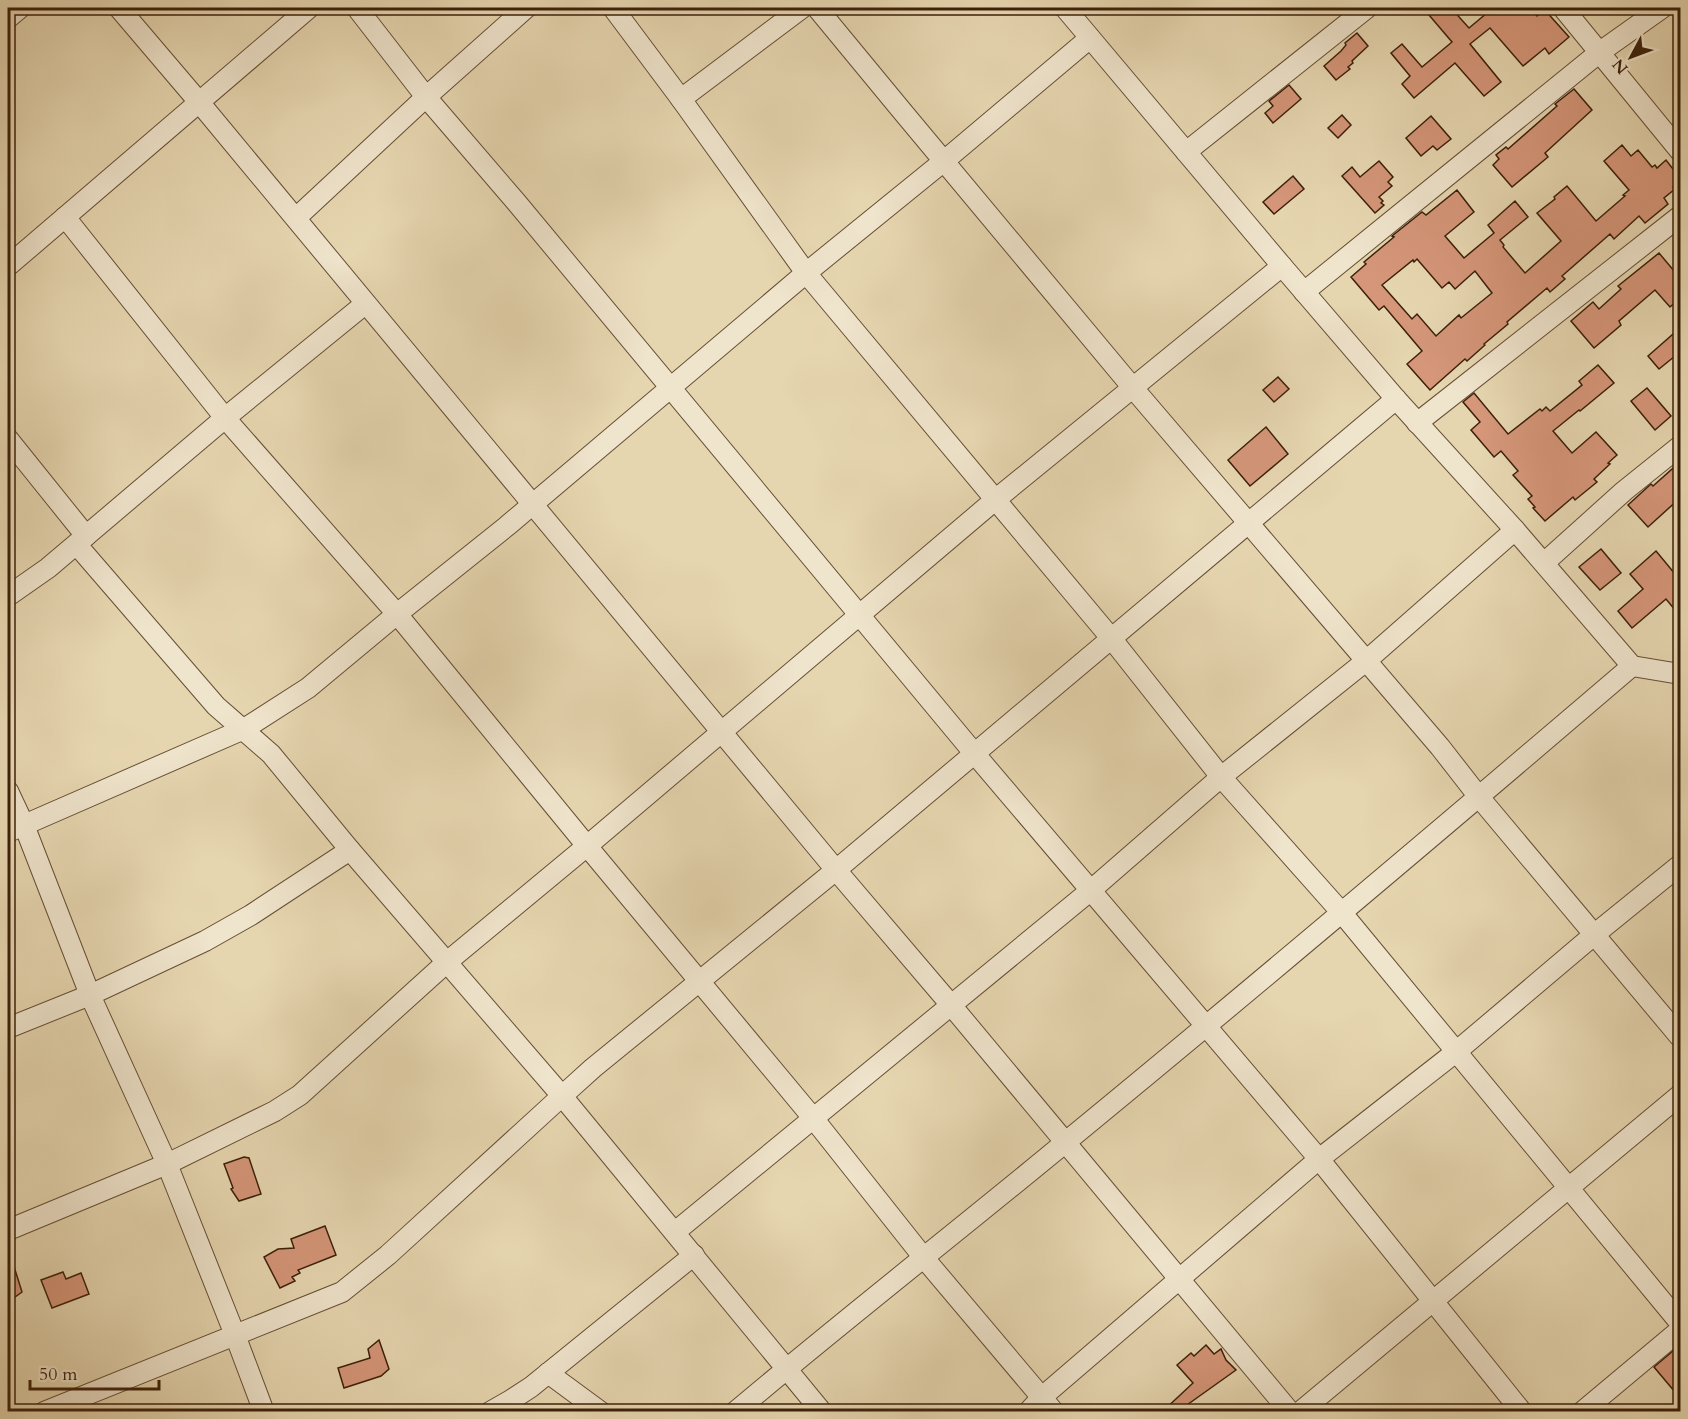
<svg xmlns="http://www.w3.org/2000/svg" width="1688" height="1419" font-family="Cardo,serif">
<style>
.building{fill:#d59679;stroke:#3c200a;stroke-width:1.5;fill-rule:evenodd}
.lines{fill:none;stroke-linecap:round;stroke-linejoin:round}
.street-casing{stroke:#664e34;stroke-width:22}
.street{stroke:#efe4cc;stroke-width:20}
</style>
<rect width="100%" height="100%" fill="#e6d6b0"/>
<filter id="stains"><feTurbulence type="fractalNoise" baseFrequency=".00333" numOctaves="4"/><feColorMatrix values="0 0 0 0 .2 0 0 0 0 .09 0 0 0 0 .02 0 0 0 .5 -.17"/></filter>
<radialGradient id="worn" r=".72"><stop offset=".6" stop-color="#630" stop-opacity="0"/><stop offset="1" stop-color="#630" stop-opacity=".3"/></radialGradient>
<!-- building -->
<g class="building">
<polygon points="1423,8 1451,8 1469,28 1493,8 1530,8 1537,16 1544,9 1569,37 1549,54 1545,48 1523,66 1490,28 1470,44 1501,82 1484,96 1455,63 1414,98 1402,84 1410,76 1391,53 1402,44 1422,67 1452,42"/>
<polygon points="1357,33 1368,46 1352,61 1353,63 1348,67 1350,69 1336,80 1324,66 1341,51 1346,45 1345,43"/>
<polygon points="1289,85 1301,99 1273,123 1265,113 1273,106 1269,101"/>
<polygon points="1574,89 1592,110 1545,153 1548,157 1512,187 1493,165 1499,159 1496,155 1506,147 1508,149 1557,106 1555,104"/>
<polygon points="1342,115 1351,125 1338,138 1328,128"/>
<polygon points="1431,116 1451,139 1437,150 1433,146 1421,156 1406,138"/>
<path d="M1622,145L1631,156L1638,150L1652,167L1655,165L1657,168L1666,160L1680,178V181L1673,187L1675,189L1664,198L1668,204L1645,223L1639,216L1614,239L1610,234L1562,276L1565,279L1550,292L1547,288L1507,322L1508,324L1484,344L1485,345L1467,361L1465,359L1430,390L1407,364L1422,351L1384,306L1379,310L1351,277L1366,264L1364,262L1394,237L1392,236L1422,212L1426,215L1457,190L1474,212L1445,236L1464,258L1494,233L1488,225L1515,201L1528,217L1500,240L1504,245L1503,247L1525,273L1561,241L1537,213L1555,199L1554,197L1567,186L1596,221L1625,196L1623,195L1629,190L1604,161ZM1417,259L1442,288L1449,282L1455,289L1475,271L1492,293L1461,318L1459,315L1436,336L1417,314L1412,319L1382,285L1413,260L1414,262Z"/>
<polygon points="1379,161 1393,177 1388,182 1392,186 1379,197 1383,201 1381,203 1384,205 1375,213 1342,176 1352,167 1360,177"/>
<polygon points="1293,176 1304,189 1274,214 1263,202"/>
<polygon points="1659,253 1680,278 1680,298 1670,307 1655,290 1619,321 1621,325 1594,348 1571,321 1593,302 1599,309 1621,289 1618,286"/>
<polygon points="1680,328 1680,352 1659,369 1648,356"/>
<polygon points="1598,365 1614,383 1580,411 1579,410 1553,431 1572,453 1596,432 1617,455 1608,463 1610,464 1594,479 1597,482 1575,500 1573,497 1545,521 1533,508 1535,507 1528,499 1532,496 1513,475 1518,471 1501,451 1494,457 1471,430 1480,422 1463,402 1474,393 1508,434 1540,409 1542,411 1546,407 1550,411 1582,385 1579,381"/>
<polygon points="1278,377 1289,389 1274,402 1263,390"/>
<polygon points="1647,388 1671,416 1655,430 1631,401"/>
<polygon points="1266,427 1288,454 1250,486 1228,460"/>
<polygon points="1680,462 1680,498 1648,527 1628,505 1651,484 1653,486"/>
<polygon points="1601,549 1621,573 1600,590 1579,567"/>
<polygon points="1656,551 1680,580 1680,616 1666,599 1632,628 1618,611 1643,589 1630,574"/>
<polygon points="244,1157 249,1158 261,1194 239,1201 231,1189 233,1188 224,1164"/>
<polygon points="325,1226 336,1255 298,1270 300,1273 292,1277 295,1281 280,1288 264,1257 278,1249 294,1248 291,1239"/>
<polygon points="8,1257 11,1257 22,1292 8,1302"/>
<polygon points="63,1272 66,1279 81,1273 89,1294 52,1308 41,1280"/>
<polygon points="379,1340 389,1369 381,1376 344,1388 338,1368 370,1358 368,1349"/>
<polygon points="1206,1345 1214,1354 1221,1349 1226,1360 1236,1370 1177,1412 1162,1412 1193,1383 1177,1365 1191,1353 1194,1356"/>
<polygon points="1680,1345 1680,1398 1654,1367"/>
</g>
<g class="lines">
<defs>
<g id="street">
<polyline points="119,8 199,102 836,870 951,1005 1290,1412"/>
<polyline points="357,8 426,97 517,203 974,753 1319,1159 1522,1412"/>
<polyline points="613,8 681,99 806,273 1111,638 1221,777 1342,913 1680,1323"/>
<polyline points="817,8 902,111 1133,388 1440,747 1479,797 1680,1037"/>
<polyline points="1065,8 1282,266 1396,399 1515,530 1632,666 1680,674"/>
<polyline points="1563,8 1680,151"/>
<polyline points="8,18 20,8"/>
<polyline points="681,99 802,8"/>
<polyline points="1186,152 1367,8"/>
<polyline points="65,217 225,418 397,614 587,846 813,1118 924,1258 1054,1412"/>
<polyline points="296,218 426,97 526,8"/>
<polyline points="8,266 309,8"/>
<polyline points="1304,292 1600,52 1662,8"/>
<polyline points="1417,423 1680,216"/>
<polyline points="8,439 86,536"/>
<polyline points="77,545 216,706 271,754 350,850 562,1096 822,1412"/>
<polyline points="1544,563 1624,491 1680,446"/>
<polyline points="8,596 48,568 225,418 365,304"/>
<polyline points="8,791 24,825 90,995 167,1164 235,1335 264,1412"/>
<polyline points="8,832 244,729 308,688 397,614 507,526 806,273 944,161 1090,38"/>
<polyline points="8,1028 90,995 205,941 251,915 350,850"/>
<polyline points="8,1230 167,1164 275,1111 300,1095 447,962 587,846 995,500 1282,266"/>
<polyline points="675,1232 1090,891 1221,777 1366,661 1515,530"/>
<polyline points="548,1373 601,1412"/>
<polyline points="44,1412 342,1292 388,1255 562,1096 593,1068 836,870 1396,399"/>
<polyline points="490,1412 511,1400 531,1387 694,1255"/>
<path d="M735,1412C844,1320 957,1232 1067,1141C1257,985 1445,826 1632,666"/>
<polyline points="1028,1412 1042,1397 1319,1159 1457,1051 1595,934 1680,865"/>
<polyline points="1300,1412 1680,1095"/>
<polyline points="1582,1412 1680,1330"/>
</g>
</defs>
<!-- street casing -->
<use href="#street" class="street-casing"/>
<!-- street -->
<use href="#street" class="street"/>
</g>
<!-- margin -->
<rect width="1688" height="1419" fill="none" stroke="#e6d6b0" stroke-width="30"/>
<rect x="9" y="9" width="1670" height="1401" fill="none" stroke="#3c200a" stroke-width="3"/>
<rect x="15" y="15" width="1658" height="1389" fill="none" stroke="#3c200a" stroke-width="1.5"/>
<!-- north arrow -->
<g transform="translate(1631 57) rotate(229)" stroke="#efe4cc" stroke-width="4.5" paint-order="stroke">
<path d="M0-4.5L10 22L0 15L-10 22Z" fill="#3c200a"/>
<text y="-9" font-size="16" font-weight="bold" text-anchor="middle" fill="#3c200a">N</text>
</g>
<!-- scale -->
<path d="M30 1380v9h129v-9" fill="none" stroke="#3c200a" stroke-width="3"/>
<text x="39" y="1380" font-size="18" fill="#3c200a" stroke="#efe4cc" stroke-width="4.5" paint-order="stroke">50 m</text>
<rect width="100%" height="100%" filter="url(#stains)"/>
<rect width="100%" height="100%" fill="url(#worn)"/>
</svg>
